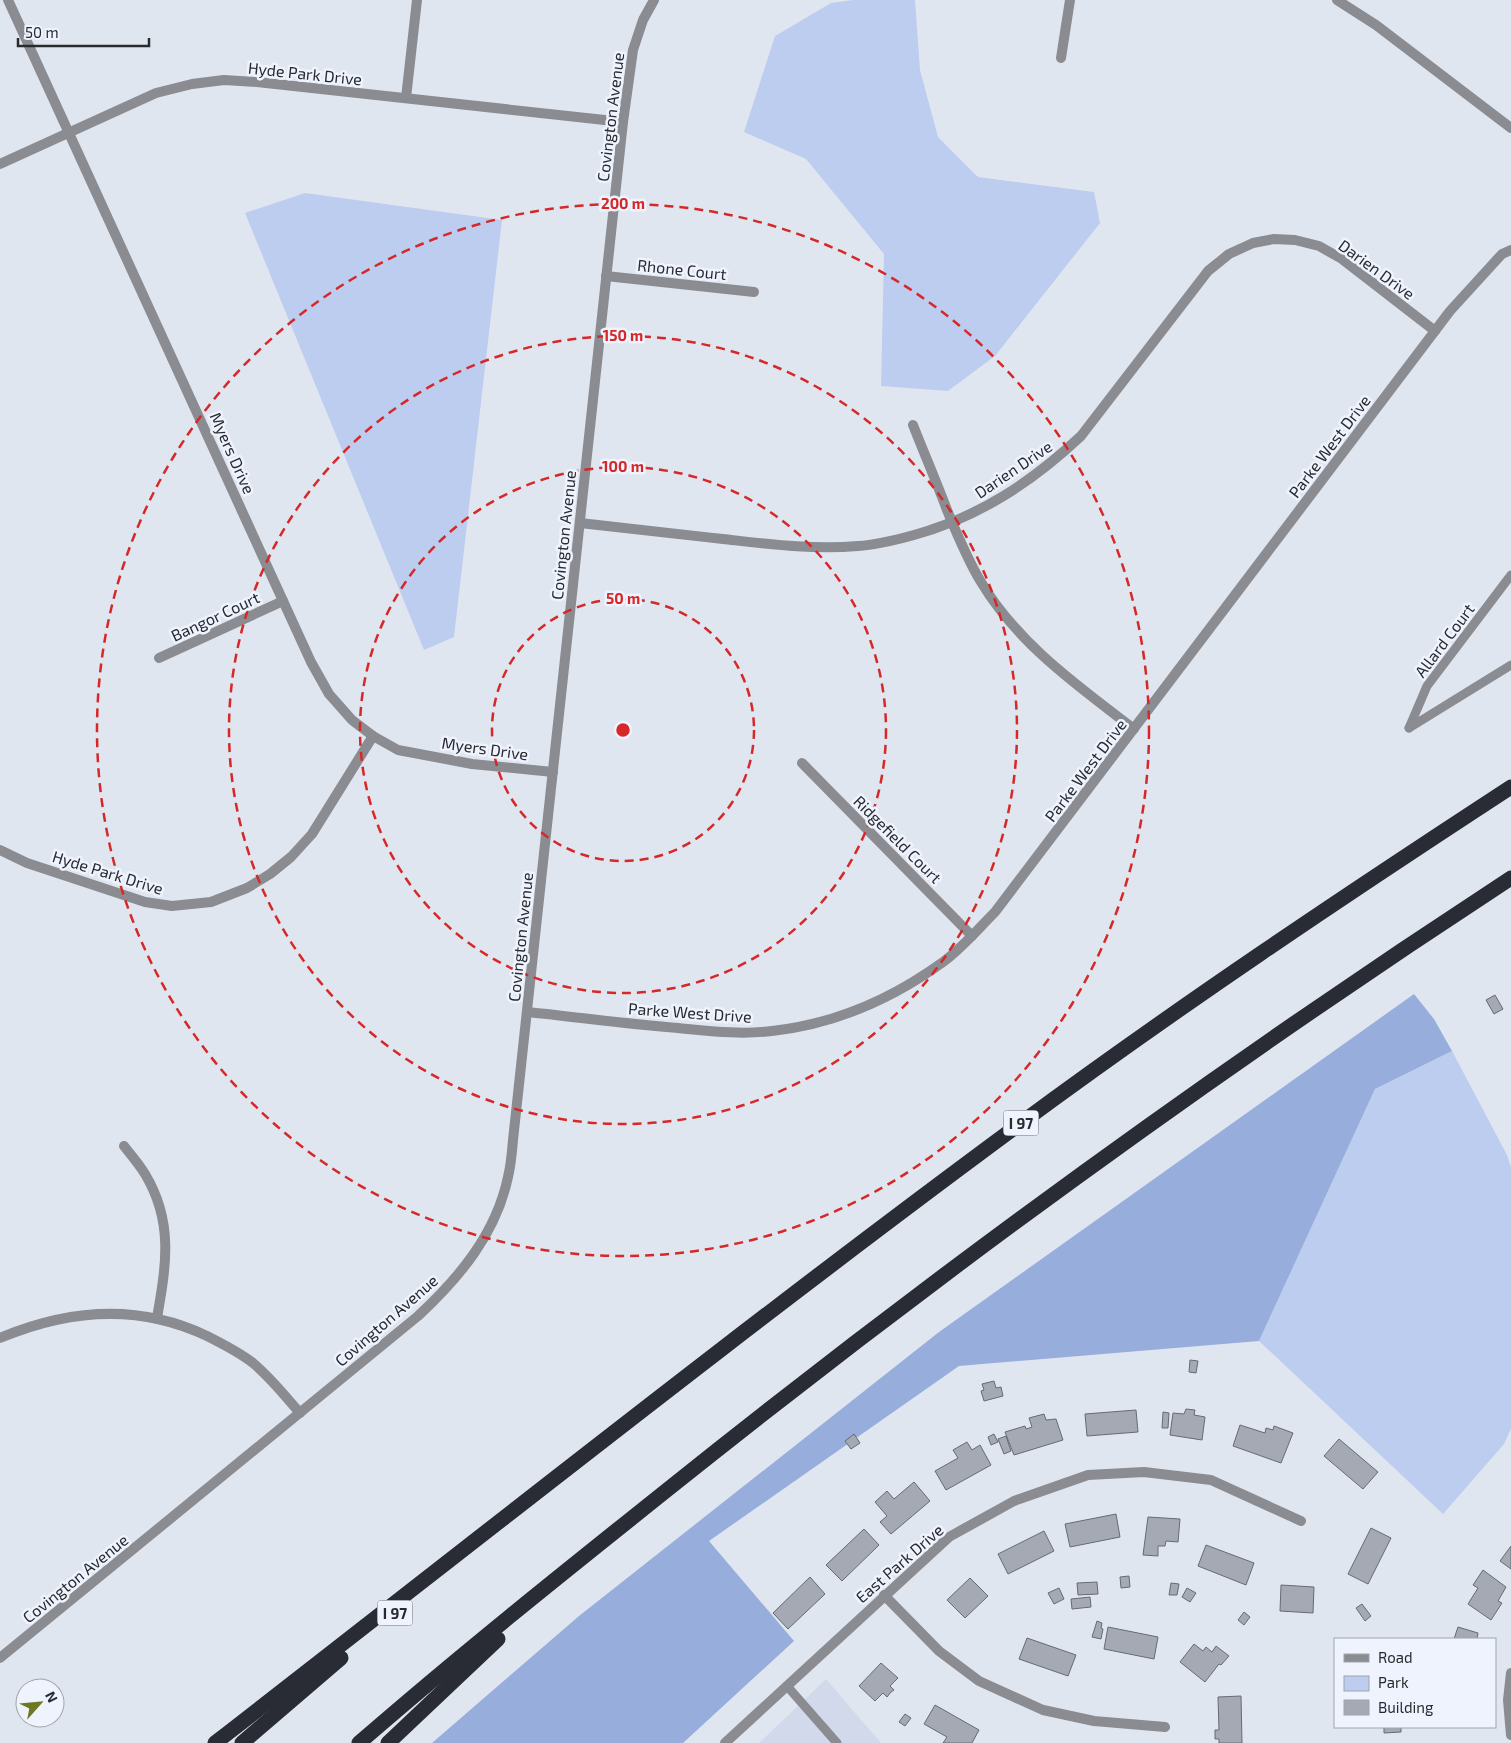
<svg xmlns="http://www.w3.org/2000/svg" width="1511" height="1743" font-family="'Exo 2',sans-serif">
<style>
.built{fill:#d2d9ea}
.green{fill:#bdcdef}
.forest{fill:#97addc}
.building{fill:#a4a9b3;stroke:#666a73}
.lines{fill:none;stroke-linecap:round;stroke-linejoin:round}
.lane{stroke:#8a8c91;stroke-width:9}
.street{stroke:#8a8c91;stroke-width:10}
.highway{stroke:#292c35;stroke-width:15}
.ring{fill:none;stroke:#d62828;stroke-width:2.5;stroke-dasharray:9 6}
.labels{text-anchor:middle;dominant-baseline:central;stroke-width:5;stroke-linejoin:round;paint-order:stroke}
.shield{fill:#eef3fe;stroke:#63666c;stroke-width:1}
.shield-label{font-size:15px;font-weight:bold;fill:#282a2e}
.street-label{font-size:16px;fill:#282a2e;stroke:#eef3fe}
.centre{fill:#d62828;stroke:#eef3fe;stroke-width:2.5}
.ring-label{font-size:15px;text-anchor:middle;font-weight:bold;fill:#d62828;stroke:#eef3fe;stroke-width:5;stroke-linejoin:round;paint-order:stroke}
</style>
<rect width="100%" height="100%" fill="#e0e6f0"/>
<!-- built -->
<polygon class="built" points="826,1679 881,1743 759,1743"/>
<!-- green -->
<g class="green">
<polygon points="853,0 915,0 920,70 938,137 978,177 1094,192 1100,223 995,356 948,391 881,386 884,254 806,159 744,132 775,36 831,3"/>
<polygon points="305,193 502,220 454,637 424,650 245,213"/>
<polygon points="1452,1051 1507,1155 1511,1167 1511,1429 1504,1444 1443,1514 1259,1341 1375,1089"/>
</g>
<!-- forest -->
<polygon class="forest" points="1414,994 1434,1019 1452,1051 1375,1089 1259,1341 959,1366 709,1541 794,1641 683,1743 432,1743 579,1616 939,1332"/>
<!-- building -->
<g class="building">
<polygon points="1495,995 1503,1009 1494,1014 1486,1000"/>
<polygon points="1190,1360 1198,1361 1196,1373 1189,1372"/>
<polygon points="994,1381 996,1388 1001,1387 1003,1396 984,1401 981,1391 984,1390 982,1384"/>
<polygon points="1186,1409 1195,1410 1194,1415 1205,1417 1202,1440 1170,1435 1173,1413 1184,1414"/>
<polygon points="1136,1410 1138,1432 1087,1436 1085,1414"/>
<polygon points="1163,1412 1169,1413 1168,1428 1162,1428"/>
<polygon points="1044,1414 1046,1420 1056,1419 1063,1440 1014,1455 1005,1432 1025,1426 1026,1429 1032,1427 1029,1418"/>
<polygon points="1240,1425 1265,1433 1266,1428 1273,1430 1274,1426 1293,1433 1281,1463 1233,1446"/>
<polygon points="854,1434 860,1443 851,1449 845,1441"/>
<polygon points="994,1434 998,1442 991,1445 988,1437"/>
<polygon points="1006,1436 1011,1451 1004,1454 998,1439"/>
<polygon points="1339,1439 1378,1472 1363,1489 1324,1456"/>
<polygon points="967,1442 972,1450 980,1445 991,1465 946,1490 935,1471 958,1458 953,1450"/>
<polygon points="914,1482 930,1501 891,1534 880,1522 887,1516 875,1502 887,1491 894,1499"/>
<polygon points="1116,1514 1120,1537 1070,1547 1065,1524"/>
<polygon points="1148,1517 1180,1519 1178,1542 1166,1541 1165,1546 1158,1546 1158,1556 1143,1555"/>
<polygon points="1371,1528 1391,1538 1368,1584 1348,1574"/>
<polygon points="864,1529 879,1545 842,1581 826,1565"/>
<polygon points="1044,1531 1054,1551 1008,1574 998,1554"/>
<polygon points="1206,1545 1254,1563 1246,1585 1198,1566"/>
<polygon points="1511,1546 1511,1569 1500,1561"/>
<polygon points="1483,1570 1506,1587 1498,1601 1502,1603 1491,1620 1468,1604 1478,1588 1473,1585"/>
<polygon points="1129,1576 1130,1587 1121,1588 1120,1577"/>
<polygon points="810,1577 825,1594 788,1629 773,1613"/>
<polygon points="970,1578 988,1596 965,1618 947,1600"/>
<polygon points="1097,1582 1098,1594 1078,1595 1077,1583"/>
<polygon points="1171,1583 1179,1584 1177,1595 1169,1595"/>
<polygon points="1281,1585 1314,1587 1313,1613 1280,1611"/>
<polygon points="1059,1588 1064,1599 1054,1604 1048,1593"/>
<polygon points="1187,1588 1196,1593 1190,1602 1182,1597"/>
<polygon points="1090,1597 1091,1607 1072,1609 1071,1599"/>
<polygon points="1362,1604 1371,1616 1365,1621 1356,1608"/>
<polygon points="1244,1612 1250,1617 1244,1625 1238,1620"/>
<polygon points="1097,1621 1102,1623 1101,1628 1103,1629 1101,1639 1092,1637"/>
<polygon points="1108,1627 1158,1637 1154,1659 1104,1649"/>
<polygon points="1458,1627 1478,1633 1477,1639 1454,1639"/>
<polygon points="1027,1638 1076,1655 1068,1676 1019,1659"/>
<polygon points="1194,1644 1203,1651 1206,1647 1212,1652 1216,1646 1229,1656 1221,1665 1219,1664 1205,1682 1180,1662"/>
<polygon points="881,1663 898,1678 890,1686 894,1690 891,1692 887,1697 883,1693 875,1701 859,1686"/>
<polygon points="1241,1696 1242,1743 1219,1743 1219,1739 1215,1739 1215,1730 1219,1730 1218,1697"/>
<polygon points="935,1705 979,1730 972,1743 943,1743 947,1737 924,1724"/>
<polygon points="905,1714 911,1718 905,1726 899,1722"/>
<polygon points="1384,1727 1401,1727 1401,1732 1384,1733"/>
</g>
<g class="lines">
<!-- lane -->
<g class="lane">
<polyline points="1409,728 1427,686 1511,575"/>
<polyline points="1409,728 1511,665"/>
<polyline points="787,1686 837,1743"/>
</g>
<!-- street -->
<g class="street">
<polyline points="8,0 311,662 329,694 352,720 373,736 398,750 472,764 553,772"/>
<polyline points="1337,0 1376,25 1511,128"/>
<polyline points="1061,58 1070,0"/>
<polyline points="406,98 417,0"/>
<polyline points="0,164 156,93 192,84 224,80 257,82 623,122"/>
<polyline points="606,276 754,292"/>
<path d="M913,425C924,453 936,481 947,510C957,534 967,559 981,582C1018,644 1078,686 1134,729"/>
<path d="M580,523C627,528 675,534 723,539C768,544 813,550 858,546C877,545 896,540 914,535C979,517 1032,482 1081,436L1208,271L1229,254L1253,243L1274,239L1295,240L1319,246L1342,259L1435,331"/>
<polyline points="159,658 283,601"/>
<polyline points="802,763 972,936"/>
<polyline points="0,850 27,863 145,902 172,906 211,902 247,888 270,874 291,857 312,834 373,736"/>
<path d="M527,1012C577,1017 627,1024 678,1028C709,1031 741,1035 772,1031C835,1024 892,999 943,962C962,948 978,929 995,912L1450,311L1502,254L1511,250"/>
<path d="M124,1146C131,1155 139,1164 145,1174C174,1222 166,1266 157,1318"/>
<path d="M0,1338C69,1309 138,1303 207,1336C223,1344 239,1352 253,1363C271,1378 285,1396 300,1413"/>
<polyline points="884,1595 939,1651 979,1681 1043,1710 1094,1721 1165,1727"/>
<path d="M0,1658L418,1316C459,1278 496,1234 508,1177C511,1165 512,1152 513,1140L623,122L633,50L643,20L654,0"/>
<polyline points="1511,1673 1508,1700 1511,1735"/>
<polyline points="725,1743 949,1537 1014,1501 1088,1475 1144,1472 1211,1480 1301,1521"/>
</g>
<!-- highway -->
<g class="highway">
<path d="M215,1743C482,1536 746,1326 1017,1126C1178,1007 1344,896 1511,787"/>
<polyline points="242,1743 341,1658"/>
<path d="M359,1743C459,1656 563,1573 667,1490C938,1273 1220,1068 1511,878"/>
<polyline points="388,1743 498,1639"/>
</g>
</g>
<!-- distance rings -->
<g class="ring">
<circle cx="623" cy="730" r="131"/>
<circle cx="623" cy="730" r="263"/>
<circle cx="623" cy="730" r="394"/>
<circle cx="623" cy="730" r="526"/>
</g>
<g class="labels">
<!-- shield labels -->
<g class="shield">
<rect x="1003.5" y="1110.5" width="35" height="25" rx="4"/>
<rect x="377.5" y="1600.5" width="35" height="25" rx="4"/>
</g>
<g class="shield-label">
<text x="1021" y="1123">I 97</text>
<text x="395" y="1613">I 97</text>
</g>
<!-- street labels -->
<g class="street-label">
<text transform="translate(305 73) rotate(6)">Hyde Park Drive</text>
<text transform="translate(610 117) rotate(-83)">Covington Avenue</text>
<text transform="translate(682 269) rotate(6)">Rhone Court</text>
<text transform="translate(1377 269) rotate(36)">Darien Drive</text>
<text transform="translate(1329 446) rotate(-53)">Parke West Drive</text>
<text transform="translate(233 453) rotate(66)">Myers Drive</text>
<text transform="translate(1013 469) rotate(-34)">Darien Drive</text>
<text transform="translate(563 535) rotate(-84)">Covington Avenue</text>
<text transform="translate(215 616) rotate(-25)">Bangor Court</text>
<text transform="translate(1444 640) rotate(-53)">Allard Court</text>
<text transform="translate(485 748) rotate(8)">Myers Drive</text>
<text transform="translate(1085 770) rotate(-53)">Parke West Drive</text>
<text transform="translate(898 839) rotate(45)">Ridgefield Court</text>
<text transform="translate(108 872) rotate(17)">Hyde Park Drive</text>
<text transform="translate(520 937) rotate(-84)">Covington Avenue</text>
<text transform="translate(690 1012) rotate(4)">Parke West Drive</text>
<text transform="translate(386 1320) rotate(-41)">Covington Avenue</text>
<text transform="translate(899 1563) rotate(-41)">East Park Drive</text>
<text transform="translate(75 1578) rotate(-39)">Covington Avenue</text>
</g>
</g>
<circle cx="623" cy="730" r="8" class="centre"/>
<g class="ring-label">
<text x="623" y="209">200 m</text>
<text x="623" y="341">150 m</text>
<text x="623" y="472">100 m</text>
<text x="623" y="604">50 m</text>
</g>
<!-- legend -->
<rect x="1334" y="1638" width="162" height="90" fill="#eef3fe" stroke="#9fa3ab"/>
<rect x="1344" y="1654" width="25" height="8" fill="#8a8c91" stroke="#9fa3ab"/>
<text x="1378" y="1663" font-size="15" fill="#282a2e">Road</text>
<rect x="1344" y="1676" width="25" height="15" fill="#bdcdef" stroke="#9fa3ab"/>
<text x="1378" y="1688" font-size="15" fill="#282a2e">Park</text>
<rect x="1344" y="1700" width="25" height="15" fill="#a4a9b3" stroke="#9fa3ab"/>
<text x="1378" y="1713" font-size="15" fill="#282a2e">Building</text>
<!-- north arrow -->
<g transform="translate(40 1703) rotate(63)"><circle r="24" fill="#eef3fe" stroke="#9fa3ab"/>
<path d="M0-4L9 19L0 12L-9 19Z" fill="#6e7823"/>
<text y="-8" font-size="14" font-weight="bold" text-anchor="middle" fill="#282a2e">N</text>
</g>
<!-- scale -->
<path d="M18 38v8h131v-8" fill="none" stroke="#282a2e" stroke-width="2.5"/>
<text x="25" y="38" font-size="15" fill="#282a2e" stroke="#eef3fe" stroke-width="4" paint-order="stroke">50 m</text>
</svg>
